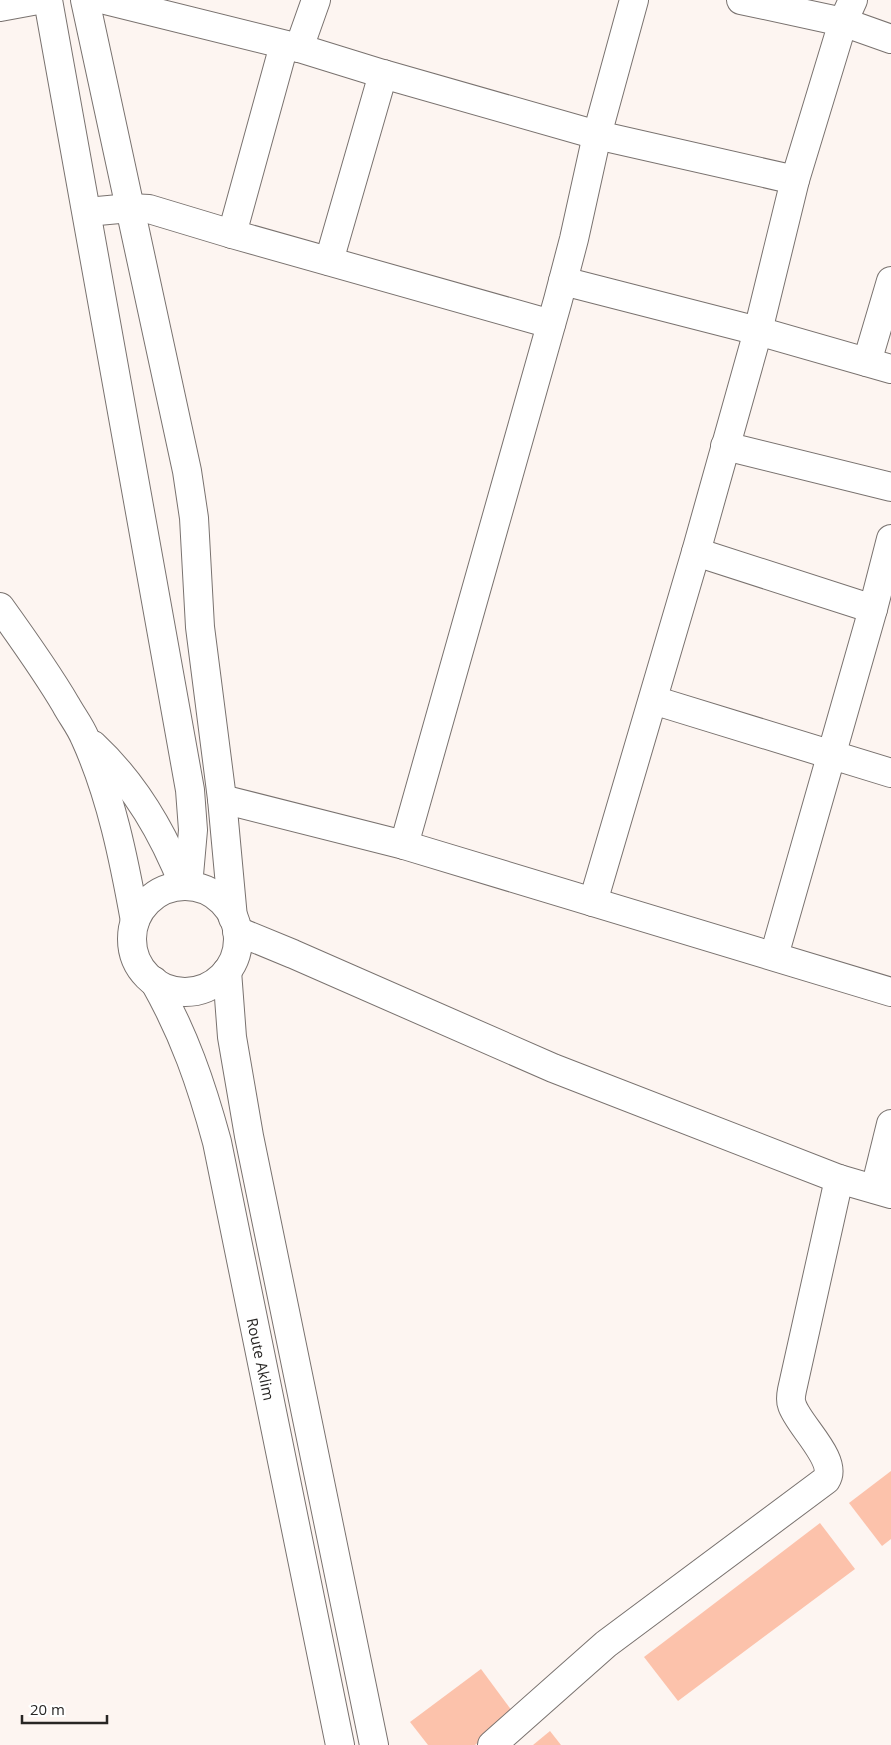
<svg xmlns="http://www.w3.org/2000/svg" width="891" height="1745" font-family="'Open Sans',sans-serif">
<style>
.building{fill:#fcc2ab}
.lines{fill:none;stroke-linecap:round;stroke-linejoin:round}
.minor-casing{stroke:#79726f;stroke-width:30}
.minor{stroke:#fff;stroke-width:28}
.labels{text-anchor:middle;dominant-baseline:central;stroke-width:4;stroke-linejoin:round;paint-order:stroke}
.street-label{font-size:15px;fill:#282624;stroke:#fff}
</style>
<rect width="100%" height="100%" fill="#fdf5f1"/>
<!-- building -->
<g class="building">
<polygon points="891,1471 891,1539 882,1546 849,1503"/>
<polygon points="820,1523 855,1569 678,1701 644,1657"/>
<polygon points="481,1669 515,1715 475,1745 428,1745 410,1722"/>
<polygon points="550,1731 561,1745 533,1745"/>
</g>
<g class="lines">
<defs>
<g id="minor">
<polyline points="48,0 190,790 193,830 188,886"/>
<polyline points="85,0 187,471 194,518 200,627 222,799 233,918"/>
<polyline points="105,0 299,48 383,74 597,135 795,180"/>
<polyline points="741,0 843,22 891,39"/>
<polyline points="0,7 38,0"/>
<polyline points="299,48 316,0"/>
<polyline points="87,212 130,208 149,209 232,234 551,324"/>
<polyline points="232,234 284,45"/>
<polyline points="329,261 383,74"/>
<polyline points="563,281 758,331 891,369"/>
<polyline points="867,362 891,281"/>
<polyline points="725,446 891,487"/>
<polyline points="696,552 873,609"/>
<path d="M0,607C23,639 46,671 66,705C72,716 80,726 85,738C111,795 124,860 135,921"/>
<polyline points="653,700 891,773"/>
<path d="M93,745C135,784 163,832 184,886"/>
<polyline points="222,799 404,845 891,992"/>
<polyline points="404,845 558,300 574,239 597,135 634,0"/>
<circle cx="185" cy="939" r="53"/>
<polyline points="593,902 696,552 758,331 795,180 843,22 853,0"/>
<polyline points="237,931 293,954 553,1068 839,1179 891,1194"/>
<polyline points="774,956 873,609 891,539"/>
<polyline points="227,971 232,1037 249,1136 374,1745"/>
<path d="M154,981C184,1034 201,1083 217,1142L340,1745"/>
<polyline points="875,1189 891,1124"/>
<path d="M492,1745L606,1644L826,1480C839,1460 798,1425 792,1405C790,1400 791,1395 792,1390L839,1179"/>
</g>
</defs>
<!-- minor casing -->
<use href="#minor" class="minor-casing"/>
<!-- minor -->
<use href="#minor" class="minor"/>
</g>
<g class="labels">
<!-- street labels -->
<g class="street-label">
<text transform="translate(261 1359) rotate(78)">Route Aklim</text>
</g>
</g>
<!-- scale -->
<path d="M22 1715v8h85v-8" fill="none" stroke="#282624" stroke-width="2.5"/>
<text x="30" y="1715" font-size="15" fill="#282624" stroke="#ffffff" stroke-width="4" paint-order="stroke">20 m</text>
</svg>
